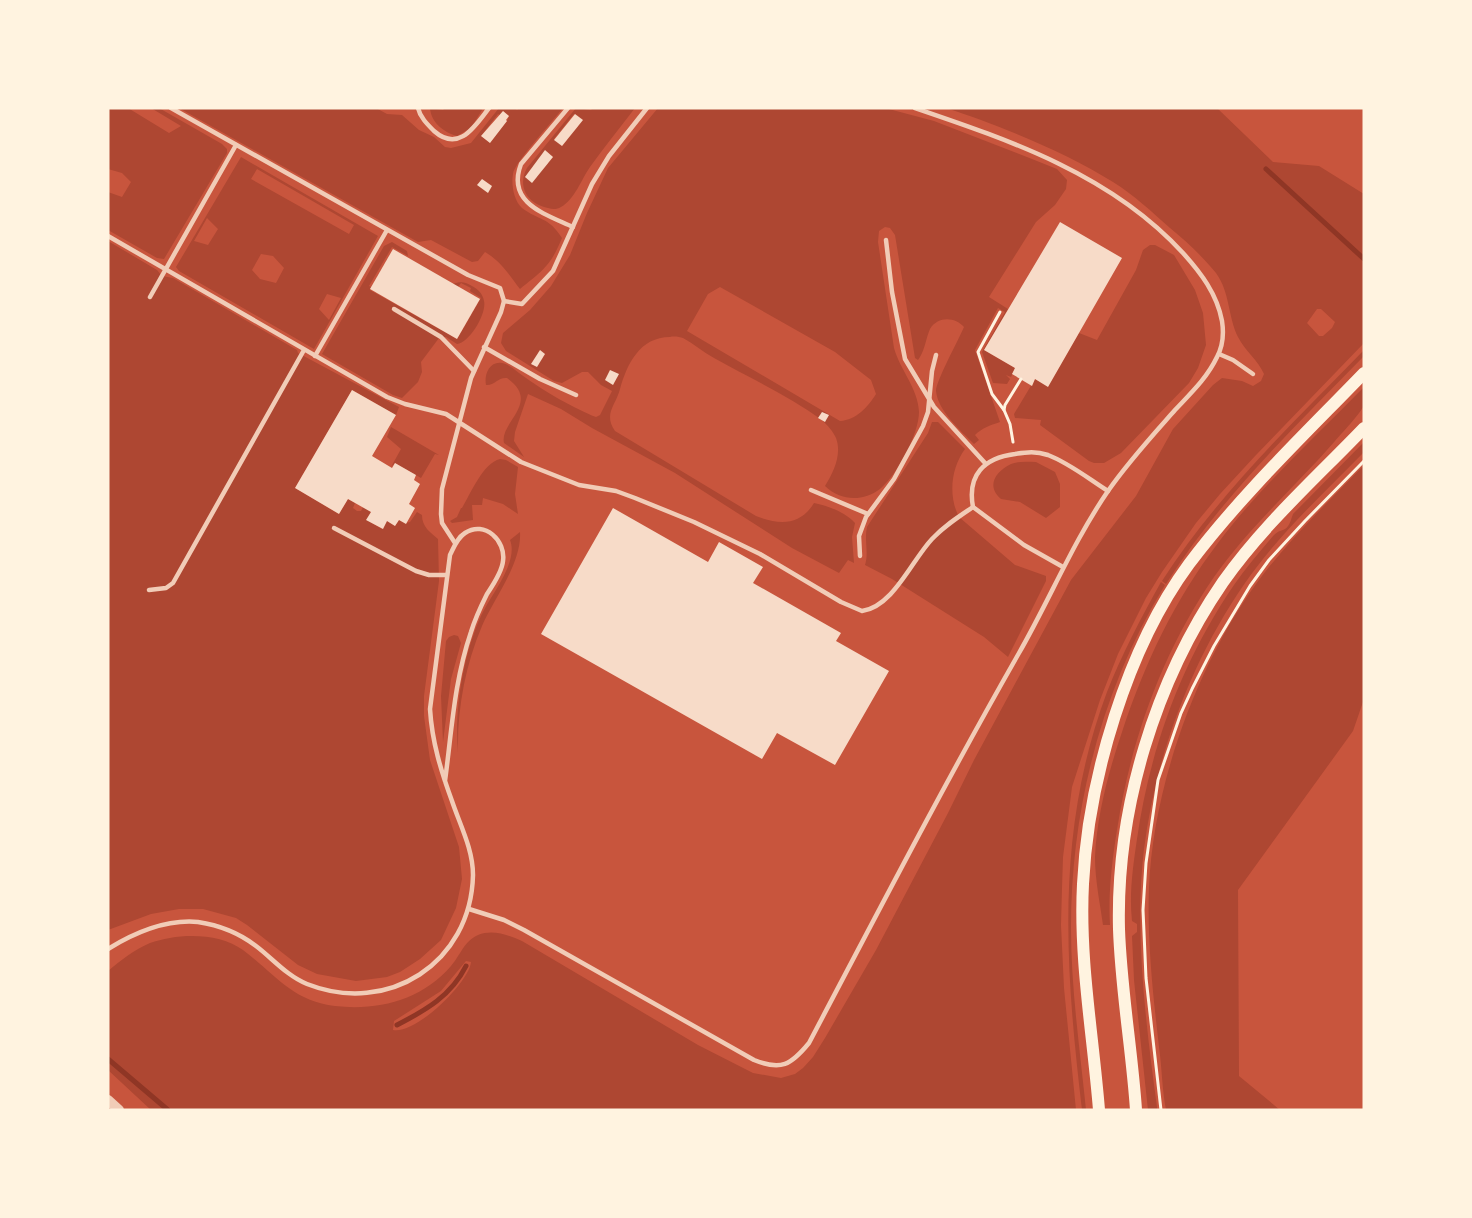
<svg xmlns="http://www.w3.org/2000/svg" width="1472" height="1218" font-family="Barlow,sans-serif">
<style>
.green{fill:#ae4732;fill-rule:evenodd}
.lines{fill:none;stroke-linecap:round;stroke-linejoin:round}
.stream{stroke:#8f3625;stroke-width:5}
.building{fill:#f7dbc8}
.path{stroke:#fff3e0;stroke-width:3}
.service{stroke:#f1ccb7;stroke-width:4.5}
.tertiary{stroke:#f1ccb7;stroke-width:10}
.secondary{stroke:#fff3e0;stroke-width:12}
</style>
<rect width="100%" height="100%" fill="#c8553d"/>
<!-- green -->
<g class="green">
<polygon points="108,108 128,108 169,133 181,126 151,108 159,108 222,144 227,149 227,153 164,259 157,258 108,230 108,192 122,197 131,182 122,173 108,169"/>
<path d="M179,108H376L387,114L402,115L419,130L434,137L445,147L451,148L471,143L499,108H515L517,110L519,108H563C554,120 514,163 513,174C511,185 514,201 522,208C539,221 548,216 562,238C550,267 543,270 520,289C508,274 503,263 485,252L478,261L472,262L431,240L418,242ZM503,111L509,116L507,121L490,143L481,136L498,114L500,115Z"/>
<path d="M430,108L443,110L445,108H481L482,110L471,128L457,136C443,132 431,122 430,108Z"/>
<path d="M576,108L591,110L593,108H635C620,128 604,147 590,167C581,180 575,199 561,207C556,210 552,209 548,208C527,204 517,186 527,168ZM574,114L582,121L562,146L554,139ZM545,151L553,157L532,182L525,177Z"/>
<path d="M658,108H885L934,121L1032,159L1057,169L1067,180L1066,189L1055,205L1036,222L989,297L1008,309L984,350L1015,368L1011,377L1006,375L1010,379L1007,384L993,383L982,352L1005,312L998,308L975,350L1000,422C991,425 982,428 975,435L979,440L974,444C960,430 938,411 936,391C936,381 959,339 964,327C955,317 938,316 930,329C926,338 925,349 920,357L918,360L915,358L895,235L890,228L885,227L879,231L878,242L894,348C900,370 918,388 919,412C919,434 897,475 880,489C863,502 840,501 825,486C834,472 842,454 836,438C833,431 827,425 822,420C789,396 750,378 714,358C703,352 694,344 683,338C680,337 674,336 670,337C640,337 627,364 620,389C616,405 603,414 615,431L756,516C779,525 800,526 814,503C828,506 845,512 855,523L852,537L854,563L848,560L839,573L792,548L675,473L592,428L561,409L528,394L515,432L514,441L524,457L504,443C499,422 542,403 507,378C498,377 494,386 486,385C484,375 489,361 502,363C511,365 518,373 526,378C544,391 575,409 596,417L600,415L612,391L601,385L588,372H582L562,383L554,381L506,351L501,343L503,333L530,310L551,286L570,255L587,213L608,168ZM720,287L835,352L871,380L876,394C868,407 856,420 840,421L687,331L708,294Z"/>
<path d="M946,108H1217L1273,162L1319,166L1364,194V343L1256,455L1220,494L1196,523L1162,572L1146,598L1118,654L1100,700L1072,787L1063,857L1062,888L1061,925L1064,988L1076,1110H151L108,1070V971C121,960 134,950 150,943C177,933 219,932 243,950C274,973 292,1001 335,1006C378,1011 422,1000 451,966C460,956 464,941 478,935C493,929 508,935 522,941L698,1045L753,1073L781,1078L795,1074L803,1068L813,1057L825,1038L876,950L948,813L974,760L1071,580L1136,496L1173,429L1213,385L1222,378L1242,381L1253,386L1261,381L1264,374C1258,360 1245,351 1238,337C1228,317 1230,292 1216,273C1203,257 1186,241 1170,228C1152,212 1134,195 1113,182C1067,153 999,125 946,108ZM1317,309H1321L1335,322L1332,328L1323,336H1319L1307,323ZM466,961L471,962C469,983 415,1035 393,1030L394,1021L441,991Z"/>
<path d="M241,157L378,236L314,349L179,271L176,267ZM257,169L354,225L349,234L251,179ZM207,218L218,229L208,245L194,241ZM261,254L273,256L284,268L276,283L260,279L252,270ZM327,294L341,298L329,320L319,309Z"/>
<path d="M108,241L157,270L162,276L173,278L297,350L298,353L399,407L396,415L352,390L295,488L339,514L348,499L355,503L353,508L357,511H361L363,507L371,512L367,520L382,529L387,521L395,526L399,520L406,523L410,522L417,512L422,515C422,527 430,532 438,539L439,581L424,696V716L430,760L459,847L462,879L456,908L441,940L420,959L400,972L387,977L356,981L317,974L298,965L247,925L236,918L203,909H179L151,914L108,930Z"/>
<path d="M392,242L407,251L408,256L392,247L369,286L371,287L370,290L457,339L481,298L470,291L471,288L461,283L458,287L453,284C460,281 466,282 472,286C478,289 483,294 484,301C487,313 470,342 457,344L446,337L439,338L421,362L422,372L418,382L402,398L393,395L322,354L384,246Z"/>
<polygon points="1150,245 1155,245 1174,255 1195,290 1203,313 1206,345 1198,368 1189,383 1121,453 1104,463 1094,463 1089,461 1040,425 1041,420 1015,418 1014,414 1035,379 1048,386 1079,333 1097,340 1136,270 1143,250"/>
<path d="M1364,350V356C1294,428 1220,498 1166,584L1162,581C1218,494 1292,424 1364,350Z"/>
<path d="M1364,387C1364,392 1366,401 1364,405C1361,413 1341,434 1335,441C1295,487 1249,527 1214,577C1162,653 1131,739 1117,830C1112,861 1108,894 1110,925H1103C1100,903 1095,880 1095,857C1097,814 1109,770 1123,729C1146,661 1174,601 1218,543C1260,487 1314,438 1364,387Z"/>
<path d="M932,422H938L965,449C951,468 948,496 959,517L1015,565L1046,576V581L1008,657L984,637L892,579L865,565C869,553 864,540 867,527L928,433Z"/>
<polygon points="391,427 439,455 435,454 421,478 395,463 391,467 401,449 387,437"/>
<path d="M1364,442V452C1323,494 1279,534 1245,583C1191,661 1156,755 1144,849C1134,930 1146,1026 1157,1107V1110H1148L1134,980L1132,936L1137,932V924L1132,921C1129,894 1133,866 1137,839C1150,748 1182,661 1234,585C1246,568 1260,551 1274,535C1278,531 1281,531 1285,529C1290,526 1291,519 1293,514Z"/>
<path d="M500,459L506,460L518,467L515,494L518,514L503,504L483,498L482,505H472L473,520L452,523L450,521L457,517L461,508H462C471,493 483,463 500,459Z"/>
<path d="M1036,462L1055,472L1060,484V507L1046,518L1020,502L1001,499C986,486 995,472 1011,464C1018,461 1028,462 1036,462Z"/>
<path d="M1364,465V699L1353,731L1238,890L1239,1076L1280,1110H1166C1162,1089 1162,1068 1159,1047C1153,994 1147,941 1149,888C1153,783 1200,655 1265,572C1295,534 1330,500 1364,465Z"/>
<path d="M520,532C522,563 494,598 482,626C465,666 457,710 458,753C454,711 463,655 481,616C490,595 519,563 510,540Z"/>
<path d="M1161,582L1165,585C1102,688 1071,808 1071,928C1071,989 1080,1050 1086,1110H1082C1065,966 1055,831 1107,692C1122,654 1141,618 1161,582Z"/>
<polygon points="454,635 458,636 461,643 451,679 443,742 441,696 446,641 449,637"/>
</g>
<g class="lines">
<!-- stream -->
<g class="stream">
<polyline points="1266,169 1364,259"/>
<path d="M397,1025C426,1010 451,996 466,966"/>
<polyline points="108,1059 168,1110"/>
</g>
</g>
<!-- building -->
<g class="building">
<polygon points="503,111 509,116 506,120 507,121 490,143 481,136"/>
<polygon points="575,114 583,120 562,146 554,140"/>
<polygon points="545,150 553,157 532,183 525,177"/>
<polygon points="482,179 492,186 488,193 477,185"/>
<polygon points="1060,222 1122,258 1048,387 1035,379 1032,386 1012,374 1015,368 984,350"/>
<polygon points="393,249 480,299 457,339 370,289"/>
<polygon points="540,350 545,354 537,367 531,364"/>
<polygon points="610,370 619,374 613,385 605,380"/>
<polygon points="352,390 396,415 372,456 392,468 395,463 416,475 414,480 420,484 409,504 415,508 406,524 399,520 395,526 387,521 383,529 366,520 371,512 348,499 339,514 295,488"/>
<polygon points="822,412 829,415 825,422 818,418"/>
<polygon points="613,508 708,562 719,542 763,567 753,583 841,633 836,641 889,671 835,765 777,733 762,759 541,634"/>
</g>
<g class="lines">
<!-- path -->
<g class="path">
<polyline points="1000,312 978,352 992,394 1004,410"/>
<polyline points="1013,442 1010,424 1004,410 1005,405 1021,379"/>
<polyline points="1161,1110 1146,978 1143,910 1146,863 1158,780 1181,713 1192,689 1214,646 1250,586 1269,560 1305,521 1364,461"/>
</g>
<!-- service -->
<g class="service">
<polyline points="171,108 468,275 500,288 504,301 501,312 471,378 442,489 441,514 442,523 455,543"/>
<path d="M418,108C420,117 427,124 434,131C459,153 475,126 489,108"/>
<path d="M568,108L521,164C506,203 545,214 573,227"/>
<path d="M108,236L387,397L405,404L446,414L521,462L579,485L616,491L635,498L694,522L760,554L841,602L862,611C893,607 912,560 932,539C944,526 958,517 973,507"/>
<polyline points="886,240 892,292 905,359 934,407 985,463"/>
<polyline points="150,297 236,145"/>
<polyline points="504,301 522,304 553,271 592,184 609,156 647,108"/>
<polyline points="394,309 441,337 474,371"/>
<polyline points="484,347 540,379 576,395"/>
<polyline points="1219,354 1233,360 1253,374"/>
<polyline points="315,356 387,230"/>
<polyline points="811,490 868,514"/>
<polyline points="334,528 416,571 429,575 447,575"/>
<polyline points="860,556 859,536 866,517 894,479 923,426 928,412 932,371 936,355"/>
<path d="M1063,567L1024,545L973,507C967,475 984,458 1015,454C1027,452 1036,451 1048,455C1069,463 1089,479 1108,491"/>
<polyline points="149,590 166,588 173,583 304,350"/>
<path d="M469,909L504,920L524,930L754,1060C781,1071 791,1065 809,1043C878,912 946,781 1019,653C1050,599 1073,542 1108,491C1128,462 1152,436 1175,410C1191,393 1207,378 1217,357C1223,346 1224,334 1222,321C1217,294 1201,273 1183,253C1112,175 1012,141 915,108"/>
<path d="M108,949C134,933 166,919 198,922C218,925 239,933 256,946C272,958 287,976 307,984C388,1016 471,963 473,875C473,849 460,825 452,801C441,771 432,742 430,709L450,555C454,547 457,538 465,533C485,520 506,541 503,561C502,572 493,585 487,594C481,606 475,619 471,632C454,682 452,729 445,781"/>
</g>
<!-- tertiary -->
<polyline class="tertiary" points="108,1100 119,1110"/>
<!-- secondary -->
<g class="secondary">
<path d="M1099,1110C1093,1035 1079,959 1083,884C1088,780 1127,648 1189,564C1241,495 1304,435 1364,373"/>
<path d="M1136,1110C1132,1050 1121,990 1119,929C1116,809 1155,681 1223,582C1263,525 1316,478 1364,428"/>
</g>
</g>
<!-- border -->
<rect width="1472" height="1218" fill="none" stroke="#fff3e0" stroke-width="219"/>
</svg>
